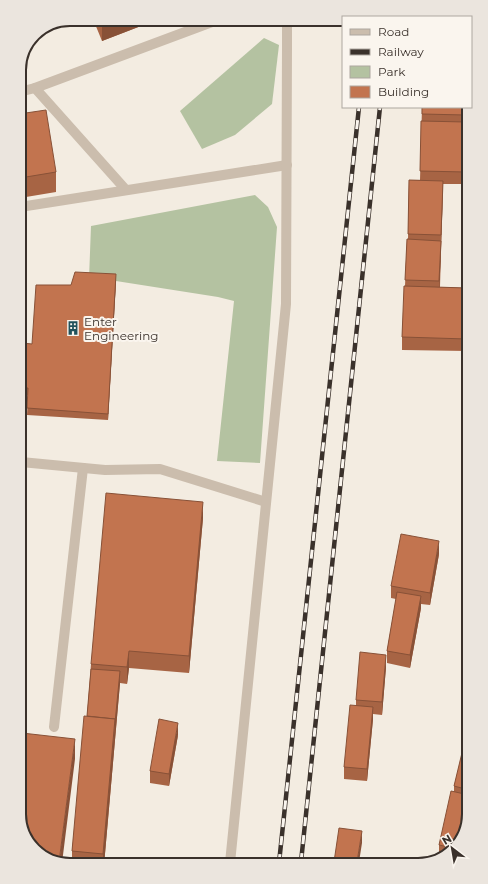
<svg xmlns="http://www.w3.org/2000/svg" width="488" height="884" font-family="Montserrat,sans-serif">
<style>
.green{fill:#b4c2a1}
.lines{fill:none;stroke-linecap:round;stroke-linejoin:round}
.lane{stroke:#cbbdad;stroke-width:10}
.street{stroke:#cbbdad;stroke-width:10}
.rail-casing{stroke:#3a312b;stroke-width:4.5}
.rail{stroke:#faf5ee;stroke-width:3;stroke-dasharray:9;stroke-linecap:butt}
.wall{fill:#a76444}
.shaded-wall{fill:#885137}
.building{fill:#c2744f;stroke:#885137}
.labels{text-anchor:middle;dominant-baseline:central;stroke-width:4;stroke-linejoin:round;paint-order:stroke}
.poi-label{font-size:12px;fill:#3a312b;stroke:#faf5ee;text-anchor:start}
.rim{fill:none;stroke:#3a312b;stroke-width:2}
</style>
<rect width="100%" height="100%" fill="#f3ece1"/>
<!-- green -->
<g class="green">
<polygon points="264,38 279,45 272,104 235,135 202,149 180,111"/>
<polygon points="255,195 268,207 277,227 260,463 217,461 234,301 218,297 116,281 89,279 91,226"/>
</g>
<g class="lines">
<!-- lane -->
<g class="lane">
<polyline points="35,88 126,190"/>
<polyline points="19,92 35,88 220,19"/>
<polyline points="20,207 287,165"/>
<polyline points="21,462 105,470 160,469 266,502"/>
<polyline points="54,727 83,468"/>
<polyline points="230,863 286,304 287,47"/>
</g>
<!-- street -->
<polyline class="street" points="287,47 287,19"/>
<defs>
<g id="rail">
<polyline points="301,862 380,107"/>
<polyline points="279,863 359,107"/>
</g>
</defs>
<!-- rail casing -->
<use href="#rail" class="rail-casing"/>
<!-- rail -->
<use href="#rail" class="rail"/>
</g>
<!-- wall -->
<g class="wall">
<polygon points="93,19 159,19 102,41"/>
<polygon points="422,107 465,107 466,184 443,184 440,287 466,288 467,351 402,350 402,337 405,286 407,239 408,239 409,180 420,180"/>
<polygon points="19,114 56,172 56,192 20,198"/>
<polygon points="116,281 108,420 27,415 28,395 21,394 20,299 24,306 21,343 32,344 71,285"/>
<polygon points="203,518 189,673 129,668 127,684 120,683 104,865 72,865 72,851 87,716 91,664"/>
<polygon points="439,554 430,605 421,604 421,608 410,668 387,663 387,651 396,599 391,598 391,586"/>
<polygon points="386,667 382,715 373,714 373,719 367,781 344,779 344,767 356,705 356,700"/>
<polygon points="468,732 469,817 460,843 442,858 439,857 439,845 454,792 454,786"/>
<polygon points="178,735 169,786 150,783 150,771"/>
</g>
<!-- shaded-wall -->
<g class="shaded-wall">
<polygon points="109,19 159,19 102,41 102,22"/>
<polygon points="443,181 443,193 441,247 441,235"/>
<polygon points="441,241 441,253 439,293 439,281"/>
<polygon points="116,274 116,281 108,420 108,414"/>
<polygon points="203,502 203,518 189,673 189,656"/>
<polygon points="439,541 439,554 430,605 430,593"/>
<polygon points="421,596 421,608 410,668 410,655"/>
<polygon points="129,651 129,668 127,684 127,667"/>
<polygon points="386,655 386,667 382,715 382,702"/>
<polygon points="120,671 120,683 104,865 103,865 103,854"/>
<polygon points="373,707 373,719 367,781 367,769"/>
<polygon points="178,723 178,735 169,786 169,774"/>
<polygon points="75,739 75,759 62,863 59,862"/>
<polygon points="362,831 362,843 359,862 357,862"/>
</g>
<!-- building -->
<g class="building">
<polygon points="101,19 109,19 102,22"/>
<polygon points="422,107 465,107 465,115 422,114"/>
<polygon points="46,110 56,172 20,178 19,114"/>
<polygon points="421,121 465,122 466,172 420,171"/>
<polygon points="409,180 443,181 441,235 408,234"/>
<polygon points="407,239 441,241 439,281 405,280"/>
<polygon points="75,272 116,274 108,414 27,408 28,388 21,388 20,299 24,299 21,343 32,344 36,285 71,285"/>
<polygon points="404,286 466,288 467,339 402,337"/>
<polygon points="106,493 203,502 189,656 129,651 127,667 91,664"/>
<polygon points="401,534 439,541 430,593 391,586"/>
<polygon points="397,592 421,596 410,655 387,651"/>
<polygon points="360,652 386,655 382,702 356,700"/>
<polygon points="91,669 120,671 115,723 115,719 87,716"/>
<polygon points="350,705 373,707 367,769 344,767"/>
<polygon points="84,716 115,719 103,854 72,851"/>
<polygon points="159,719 178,723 169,774 150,771"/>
<polygon points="467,732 468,732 469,790 454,786"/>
<polygon points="22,733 75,739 59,862 41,856 23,834"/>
<polygon points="451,791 469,795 469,817 460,843 453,848 439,845"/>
<polygon points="339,828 362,831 357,862 334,862"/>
</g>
<!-- icons -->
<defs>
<symbol id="building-bare" viewBox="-9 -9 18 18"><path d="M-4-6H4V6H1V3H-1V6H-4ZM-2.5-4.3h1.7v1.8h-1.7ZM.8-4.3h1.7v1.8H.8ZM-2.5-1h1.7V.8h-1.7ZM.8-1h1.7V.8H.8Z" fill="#21525b" stroke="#faf5ee" stroke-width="2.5" paint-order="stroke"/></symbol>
</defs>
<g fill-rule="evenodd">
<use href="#building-bare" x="63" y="318" width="20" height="20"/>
</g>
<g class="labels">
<!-- poi labels -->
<g class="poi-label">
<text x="84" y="321">Enter<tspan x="84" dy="14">Engineering</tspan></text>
</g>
</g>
<!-- crop -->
<path d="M0 0H488V884H0ZM70 26H418A44 44 0 0 1 462 70V814A44 44 0 0 1 418 858H70A44 44 0 0 1 26 814V70A44 44 0 0 1 70 26Z" fill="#ebe5de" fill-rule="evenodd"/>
<path class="rim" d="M70 26H418A44 44 0 0 1 462 70V814A44 44 0 0 1 418 858H70A44 44 0 0 1 26 814V70A44 44 0 0 1 70 26Z"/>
<!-- legend -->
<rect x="342" y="16" width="130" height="92" fill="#faf5ee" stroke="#ada7a0"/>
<rect x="350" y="29" width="20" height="6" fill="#cbbdad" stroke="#ada7a0"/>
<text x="378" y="36" font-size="12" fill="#3a312b">Road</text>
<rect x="350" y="49" width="20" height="6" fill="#3a312b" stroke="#ada7a0"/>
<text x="378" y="56" font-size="12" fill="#3a312b">Railway</text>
<rect x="350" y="66" width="20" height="12" fill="#b4c2a1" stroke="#ada7a0"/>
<text x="378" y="76" font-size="12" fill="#3a312b">Park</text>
<rect x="350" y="86" width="20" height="12" fill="#c2744f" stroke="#ada7a0"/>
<text x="378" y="96" font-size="12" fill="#3a312b">Building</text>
<!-- north arrow -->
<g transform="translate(452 848) rotate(329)" stroke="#faf5ee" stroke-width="3" paint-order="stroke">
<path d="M0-3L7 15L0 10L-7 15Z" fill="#3a312b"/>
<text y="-6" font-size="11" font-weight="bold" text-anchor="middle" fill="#3a312b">N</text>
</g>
</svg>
